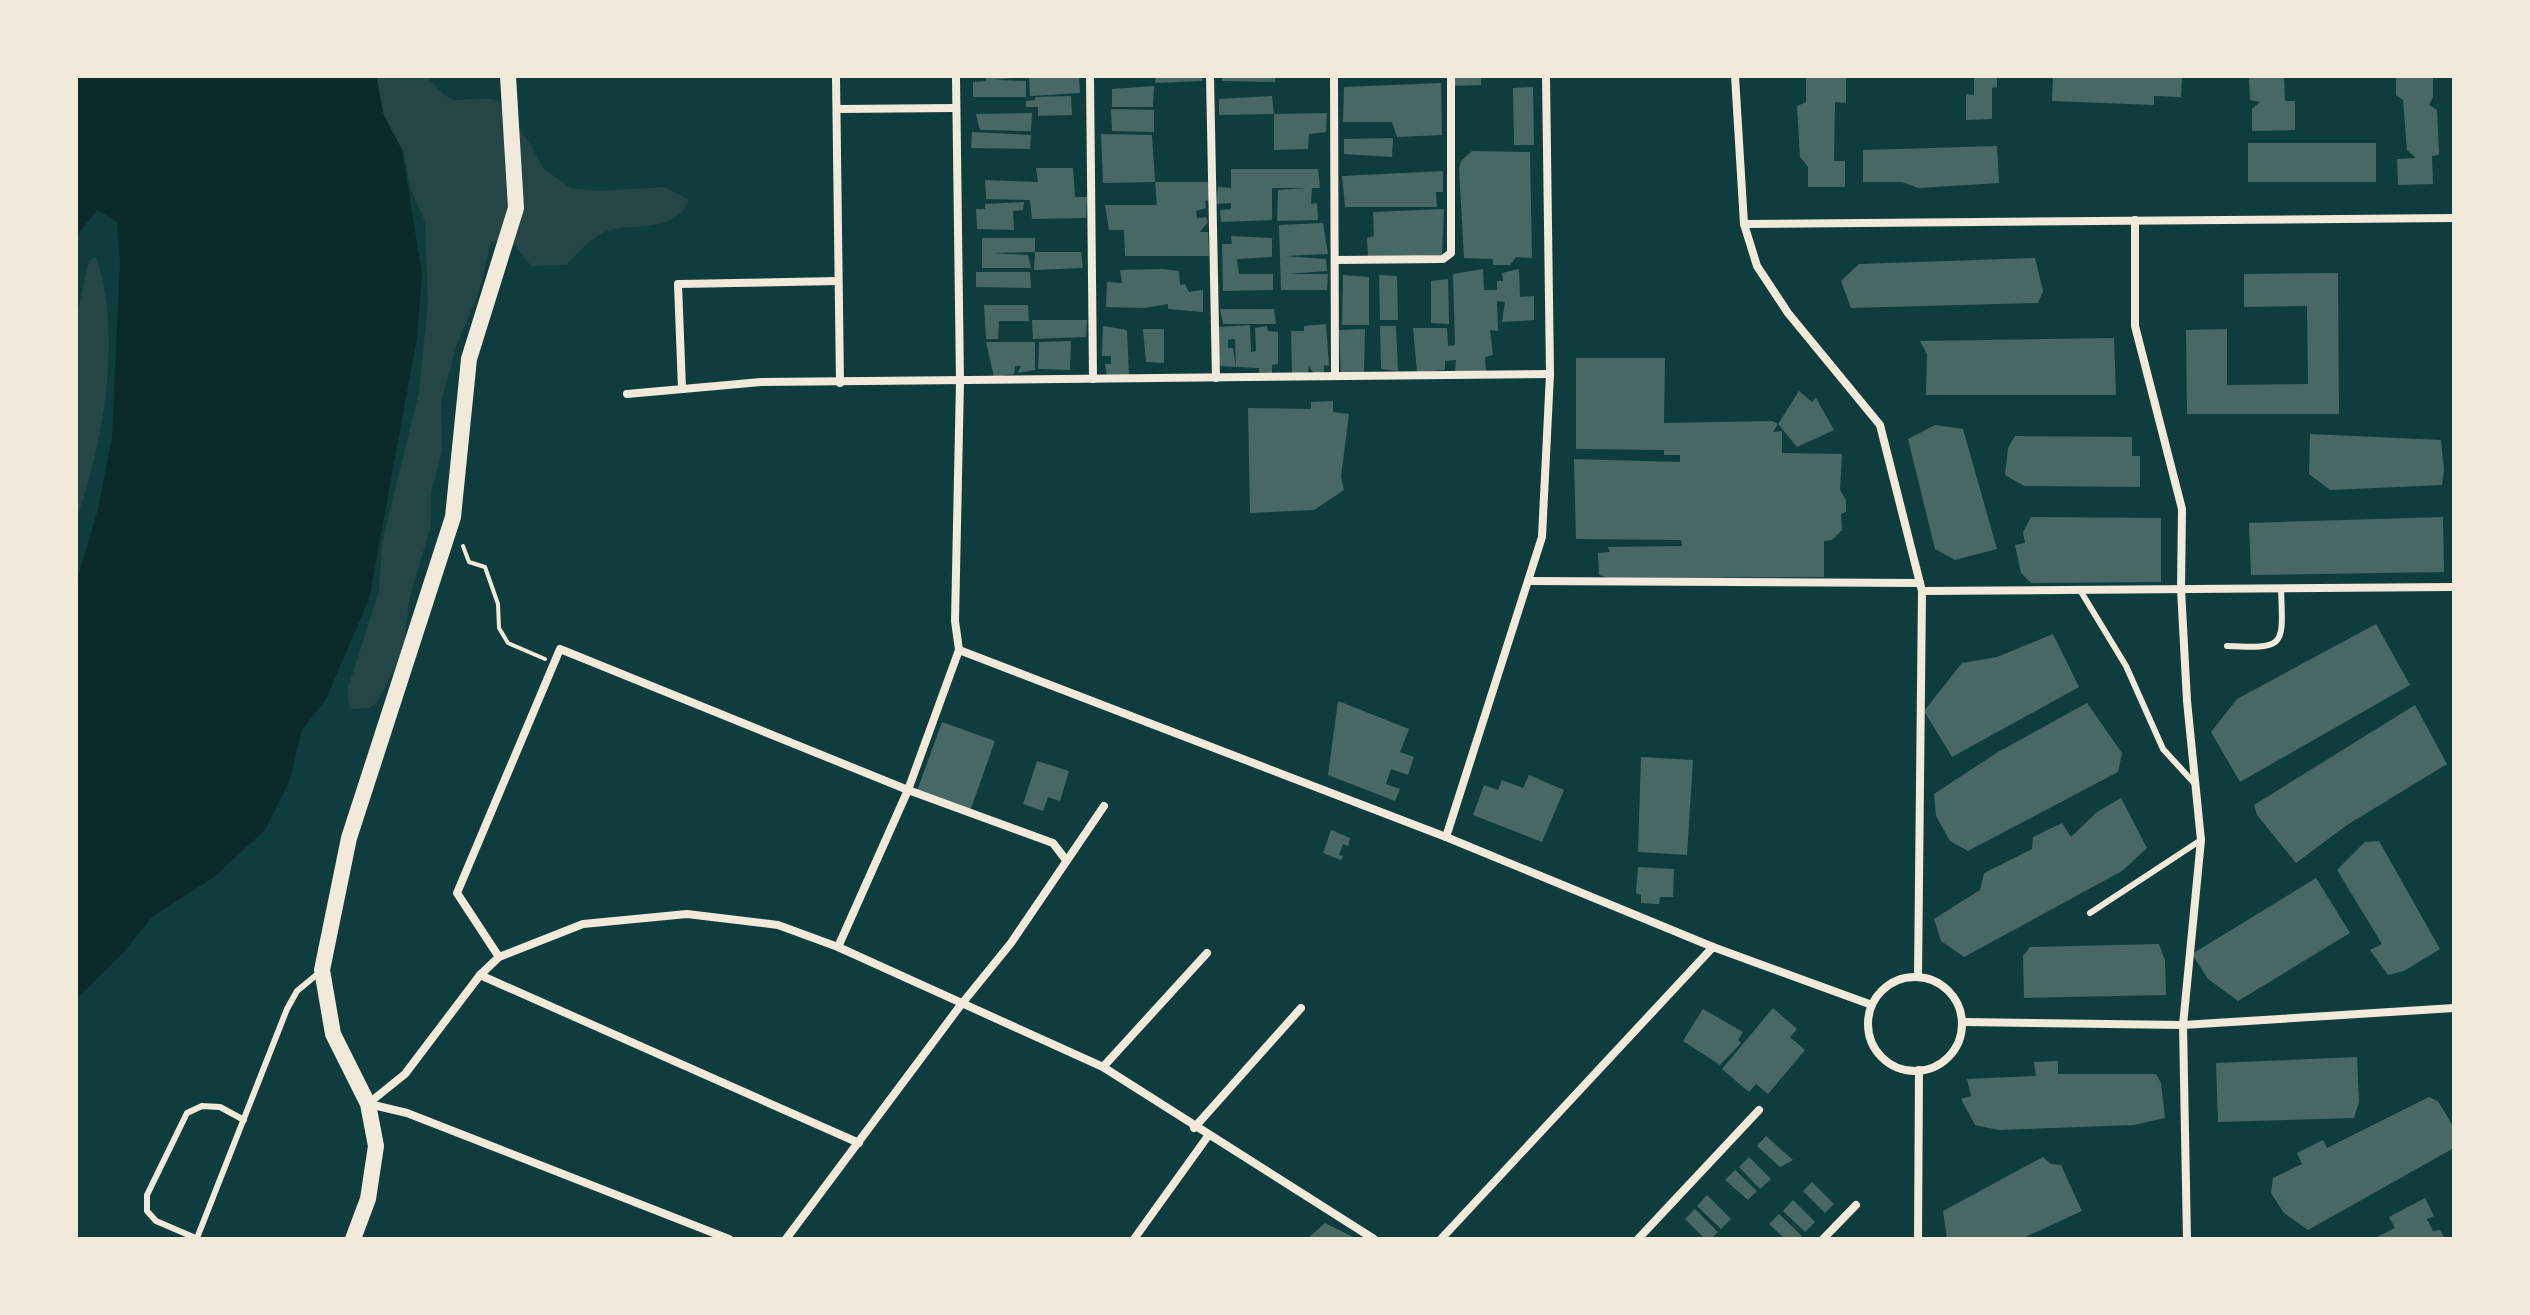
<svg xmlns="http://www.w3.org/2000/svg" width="2530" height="1315" font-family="Commissioner,sans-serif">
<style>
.green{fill:#244646}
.water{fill:#0a2a2b}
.building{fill:#486865;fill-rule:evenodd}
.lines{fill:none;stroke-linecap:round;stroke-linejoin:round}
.path{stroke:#f1e9da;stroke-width:4}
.service{stroke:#f1e9da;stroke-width:6}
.minor{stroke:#f1e9da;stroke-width:8}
.secondary{stroke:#f1e9da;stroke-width:16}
</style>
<rect width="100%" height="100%" fill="#0f3d3e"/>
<!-- green -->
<g class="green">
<path d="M377,76H427C458,115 457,93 497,100L531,145L543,168L571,188L598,191L665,187L689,200C675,233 638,223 611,230C595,233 577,253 567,265L531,266L510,239L491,242L478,295L458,341L441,402L442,452L431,492V525L409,600L404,651L377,702L369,708L350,709L347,691L379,591L382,543L419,392L428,303L425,221L410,188L404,153L383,113Z"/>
<path d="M96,257C123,335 103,444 76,520V318L89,261Z"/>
</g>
<!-- water -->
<polygon class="water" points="76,76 376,76 384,116 402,150 422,274 417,338 369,599 326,699 302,730 290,780 265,830 214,877 152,917 124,952 76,999 76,584 98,509 112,437 120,263 117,222 97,210 78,234 76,283"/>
<!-- building -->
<g class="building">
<polygon points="986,76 1028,76 996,80 1026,81 1026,97 973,97 973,82 986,81"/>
<polygon points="1029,76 1079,76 1080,93 1030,96"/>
<polygon points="1156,76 1202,76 1202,81 1155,83"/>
<polygon points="1222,76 1275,76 1275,82 1222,81"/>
<polygon points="1451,76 1481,76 1481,85 1452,86"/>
<polygon points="1974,76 1997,76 1997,87 1992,88 1992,119 1966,120 1966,94 1974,95"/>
<polygon points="2053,76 2182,76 2181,97 2154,96 2154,105 2052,101"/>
<polygon points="2249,76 2284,76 2285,101 2295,101 2295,130 2252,131 2252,109 2260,102 2250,100"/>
<polygon points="2396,76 2433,76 2433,97 2429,105 2437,110 2439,155 2432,156 2433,184 2398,185 2397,159 2416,158 2407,150 2403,100 2396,95"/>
<polygon points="1806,77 1846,77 1846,103 1835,102 1834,161 1845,161 1845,187 1808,187 1808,167 1800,157 1797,106 1806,102"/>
<polygon points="1441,83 1442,135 1397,137 1392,122 1343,122 1344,87"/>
<polygon points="1154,86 1153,107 1112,107 1112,89"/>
<polygon points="1533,87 1534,145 1514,145 1513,88"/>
<polygon points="1071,96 1072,115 1038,116 1038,107 1026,107 1026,101 1035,100 1035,97"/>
<polygon points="1272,96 1274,114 1219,115 1219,99"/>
<polygon points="1111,109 1154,110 1154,132 1112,131"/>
<polygon points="1032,113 1031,131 980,130 976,114"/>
<polygon points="1327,113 1326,132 1309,134 1308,149 1274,150 1274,114"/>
<polygon points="972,132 1031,135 1030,149 971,148"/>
<polygon points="1101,134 1152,135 1155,182 1210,182 1210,200 1205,201 1206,208 1196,211 1197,218 1206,217 1208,222 1200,232 1208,232 1209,256 1125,256 1124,230 1109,230 1105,205 1157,205 1155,182 1103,183"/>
<polygon points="1393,138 1392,157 1344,154 1344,139"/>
<rect x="2248" y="143" width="128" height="39"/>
<polygon points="1997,146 1999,183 1918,188 1902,182 1863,182 1863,150"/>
<polygon points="1472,151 1530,152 1532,258 1516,257 1510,265 1493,265 1493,259 1464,258 1459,168 1461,161"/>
<polygon points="1036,168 1073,168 1075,197 1087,197 1086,218 1032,219 1030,200 986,199 985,180 1038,182"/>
<polygon points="1231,169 1318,169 1320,188 1312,188 1311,204 1317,203 1318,220 1277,221 1278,190 1306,188 1272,188 1272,220 1221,222 1220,210 1231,209 1231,203 1216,204 1218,187 1231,188"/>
<polygon points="1443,171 1443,192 1436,192 1437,207 1345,207 1342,176"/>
<polygon points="1024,202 1023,210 1013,211 1014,230 977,229 976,209 985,209 985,204"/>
<polygon points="1444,209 1442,255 1368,256 1367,238 1374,236 1373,212"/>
<polygon points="1323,223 1328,254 1284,256 1326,259 1327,271 1288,274 1328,274 1327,290 1281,290 1279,225"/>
<polygon points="1231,236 1272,238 1272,257 1237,259 1239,274 1273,274 1273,290 1223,291 1222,244 1232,244"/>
<polygon points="982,238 1035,238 1035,252 991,253 1028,255 1031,268 982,268"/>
<polygon points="1035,252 1081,252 1083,268 1034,270"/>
<polygon points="2035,258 2043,291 2038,303 1851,308 1841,281 1859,264"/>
<polygon points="1163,269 1179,271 1180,285 1185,284 1189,292 1203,290 1203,312 1168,309 1168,304 1144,308 1106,307 1107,282 1122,283 1120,270"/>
<polygon points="1483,269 1484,290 1497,290 1497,281 1503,281 1502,273 1519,269 1520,297 1534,296 1534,320 1502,322 1505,302 1497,301 1498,331 1490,330 1493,355 1485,357 1486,373 1455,372 1456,360 1445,361 1445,370 1417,372 1413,328 1447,328 1448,346 1455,345 1453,274"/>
<polygon points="976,272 1030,272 1031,288 976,287"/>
<polygon points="2338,273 2339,414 2187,414 2186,330 2227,329 2227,385 2308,384 2307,306 2244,307 2244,274"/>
<polygon points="1343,275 1369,277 1369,325 1342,325"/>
<polygon points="1379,275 1397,276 1398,320 1380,320"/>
<polygon points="1448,279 1449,324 1431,323 1431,281"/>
<polygon points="984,305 1028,305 1029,321 999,321 998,339 986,339"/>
<polygon points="1220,309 1274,309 1276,324 1223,324"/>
<polygon points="1032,320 1087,320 1086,337 1033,339"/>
<polygon points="1326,324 1329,366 1324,365 1324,375 1314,374 1309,366 1308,373 1292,374 1291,331 1304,331 1304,326"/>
<path d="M1250,325L1251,352L1256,351L1255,328L1267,326L1268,331L1278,332V364L1272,365V376H1259V368L1218,366V327ZM1235,339L1236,368L1233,348H1228V340Z"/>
<polygon points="1103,326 1127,330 1129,377 1107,377 1105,364 1111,364 1111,356 1102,356"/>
<polygon points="1380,326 1396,326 1398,371 1381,369"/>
<polygon points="1143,329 1164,329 1164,363 1146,362"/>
<polygon points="1365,329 1364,373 1341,375 1339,330"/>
<polygon points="2114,338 2116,395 1926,395 1927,354 1920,341"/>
<polygon points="1071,341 1070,370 1038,369 1039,342"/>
<polygon points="986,342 1035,342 1035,370 1018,373 1021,366 1015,366 1014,374 994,377"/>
<polygon points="1576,358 1665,358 1664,423 1772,421 1778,424 1773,432 1782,431 1782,453 1842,454 1840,490 1846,500 1846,512 1841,514 1842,530 1832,540 1824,541 1824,577 1609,578 1599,575 1598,553 1610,552 1608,547 1682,546 1681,540 1576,539 1574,459 1680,462 1680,455 1664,455 1664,450 1576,449"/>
<polygon points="1799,391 1812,402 1816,398 1834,430 1797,447 1778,424"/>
<polygon points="1333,401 1333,412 1349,414 1341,477 1344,490 1314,510 1250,513 1248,408 1311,409 1311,402"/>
<polygon points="1935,425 1963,429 1997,549 1955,560 1935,549 1908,439"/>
<polygon points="2310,434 2441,440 2444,470 2442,485 2330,490 2309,474"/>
<polygon points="2015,436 2132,437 2132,456 2140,456 2140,487 2024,486 2005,475 2008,448"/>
<polygon points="2031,517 2161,518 2161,582 2031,583 2021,573 2015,545 2025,543 2023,532"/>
<polygon points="2443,517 2444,572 2251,575 2249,523"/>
<polygon points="2376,624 2410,685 2240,782 2211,732 2237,699"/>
<polygon points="2053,634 2079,687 1952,757 1924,711 1962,663 1997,657"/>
<polygon points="1338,701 1409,729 1400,752 1414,757 1408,775 1391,769 1386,784 1400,789 1395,801 1328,775"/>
<polygon points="2087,703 2122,753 2118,772 1968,851 1950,841 1936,816 1934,794 1998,752"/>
<polygon points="2415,705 2447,764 2347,825 2296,863 2257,815 2254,805"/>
<polygon points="942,722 995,741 970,811 917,791"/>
<polygon points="1641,757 1693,760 1687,855 1638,852"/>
<polygon points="1037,761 1069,771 1060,801 1048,797 1043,811 1023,804"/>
<polygon points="1529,775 1564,790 1542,842 1473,815 1484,785 1498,790 1502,780 1523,788"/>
<polygon points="2121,798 2147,848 2122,871 1964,957 1941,941 1934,919 1980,890 1984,873 2032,849 2033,837 2062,823 2071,837 2097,812"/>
<polygon points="1331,830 1350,838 1348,846 1343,844 1339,855 1343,856 1341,860 1323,853"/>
<polygon points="2379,841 2440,949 2404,971 2388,975 2370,950 2382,944 2337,870 2365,842"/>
<polygon points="1638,867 1674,869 1673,897 1660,897 1659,904 1641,903 1641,895 1636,893"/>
<polygon points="2316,878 2350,933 2238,1001 2208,979 2192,954"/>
<polygon points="2159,944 2165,960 2166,995 2024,998 2023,956 2030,947"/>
<polygon points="1773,1008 1797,1029 1790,1037 1805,1050 1768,1094 1756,1084 1749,1092 1722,1069"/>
<polygon points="1703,1009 1743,1032 1738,1040 1741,1043 1720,1065 1683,1041"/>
<polygon points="2357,1057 2359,1102 2354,1118 2218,1122 2216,1063"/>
<polygon points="2058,1061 2058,1074 2156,1074 2161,1083 2165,1118 2134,1125 1999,1130 1975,1125 1961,1099 1971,1096 1967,1079 2036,1076 2034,1062"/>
<polygon points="2429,1097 2438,1101 2454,1128 2454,1148 2308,1230 2284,1213 2271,1193 2273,1178 2302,1164 2297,1153 2323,1140 2327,1148"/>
<polygon points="1766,1136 1793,1160 1780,1167 1757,1146"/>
<polygon points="1749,1157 1771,1179 1760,1189 1739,1167"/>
<polygon points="2043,1157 2051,1164 2061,1165 2082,1211 2021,1239 1947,1239 1943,1211"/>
<polygon points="1735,1170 1757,1191 1748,1200 1725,1180"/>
<polygon points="1812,1182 1834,1204 1825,1213 1803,1191"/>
<polygon points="1707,1195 1731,1219 1721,1229 1697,1206"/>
<polygon points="2425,1198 2434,1216 2427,1219 2433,1231 2440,1230 2445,1239 2373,1239 2395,1228 2389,1217"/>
<polygon points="1793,1200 1815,1222 1805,1232 1783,1211"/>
<polygon points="1695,1209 1718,1232 1711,1239 1705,1239 1685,1219"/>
<polygon points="1779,1214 1802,1236 1798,1239 1785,1239 1769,1224"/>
<polygon points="1325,1223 1357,1239 1307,1239"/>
</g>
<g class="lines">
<!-- path -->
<polyline class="path" points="463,546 469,562 485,567 498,604 499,628 508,643 545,659"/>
<!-- service -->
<g class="service">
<polyline points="2080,590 2126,666 2163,749 2195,784"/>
<path d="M2227,646C2287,649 2283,646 2281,588"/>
<polyline points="2090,913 2201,840"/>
<polyline points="197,1238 287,1009 297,991 320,972"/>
<polyline points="198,1239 156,1221 147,1211 147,1195 187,1113 202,1106 220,1107 244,1120"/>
</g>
<!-- minor -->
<g class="minor">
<polyline points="836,76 840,383"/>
<polyline points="1090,76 1093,379"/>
<polyline points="1210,76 1216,378"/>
<polyline points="1334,76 1335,376"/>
<polyline points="1735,76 1744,224 1757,266 1788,313 1880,425 1922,591 1918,977"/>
<polyline points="837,109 956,108"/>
<polyline points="2135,220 2135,326 2182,509 2181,589 2187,701 2201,840 2183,1025 2187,1239"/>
<polyline points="1744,224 2454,218"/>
<polyline points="1336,260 1443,259 1451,253 1451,76"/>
<polyline points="682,389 678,284 838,281"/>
<polyline points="627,394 761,382 1550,374"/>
<polyline points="1529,581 1920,583"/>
<polyline points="1922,591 2454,587"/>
<polyline points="959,650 1446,837 1713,947 1872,1005"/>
<polyline points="1446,837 1542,537 1550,374 1546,76"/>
<polyline points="838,947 908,790 959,650 955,621 960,381 956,76"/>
<polyline points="499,957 457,893 560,649 908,790 1053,843 1066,860"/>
<polyline points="480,975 859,1143"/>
<circle cx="1915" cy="1024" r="47"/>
<polyline points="1963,1022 2183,1025 2454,1008"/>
<polyline points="1103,1067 1207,953"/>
<polyline points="369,1103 405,1074 480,975 499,957 583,924 687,914 778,925 838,947 1103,1067 1374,1239"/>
<polyline points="369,1104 407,1113 729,1239"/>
<polyline points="1194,1128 1301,1008"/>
<polyline points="786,1239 960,1006 1011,943 1104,806"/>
<polyline points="1134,1239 1208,1136"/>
<polyline points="1441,1239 1713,947"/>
<polyline points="1638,1239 1759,1110"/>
<polyline points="1823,1239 1856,1205"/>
<polyline points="1918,1239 1919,1070"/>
</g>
<!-- secondary -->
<polyline class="secondary" points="353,1239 368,1199 376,1146 368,1104 333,1034 322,970 349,838 453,517 469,359 516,208 508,76"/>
</g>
<!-- border -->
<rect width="2530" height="1315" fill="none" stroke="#f1e9da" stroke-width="156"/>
</svg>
